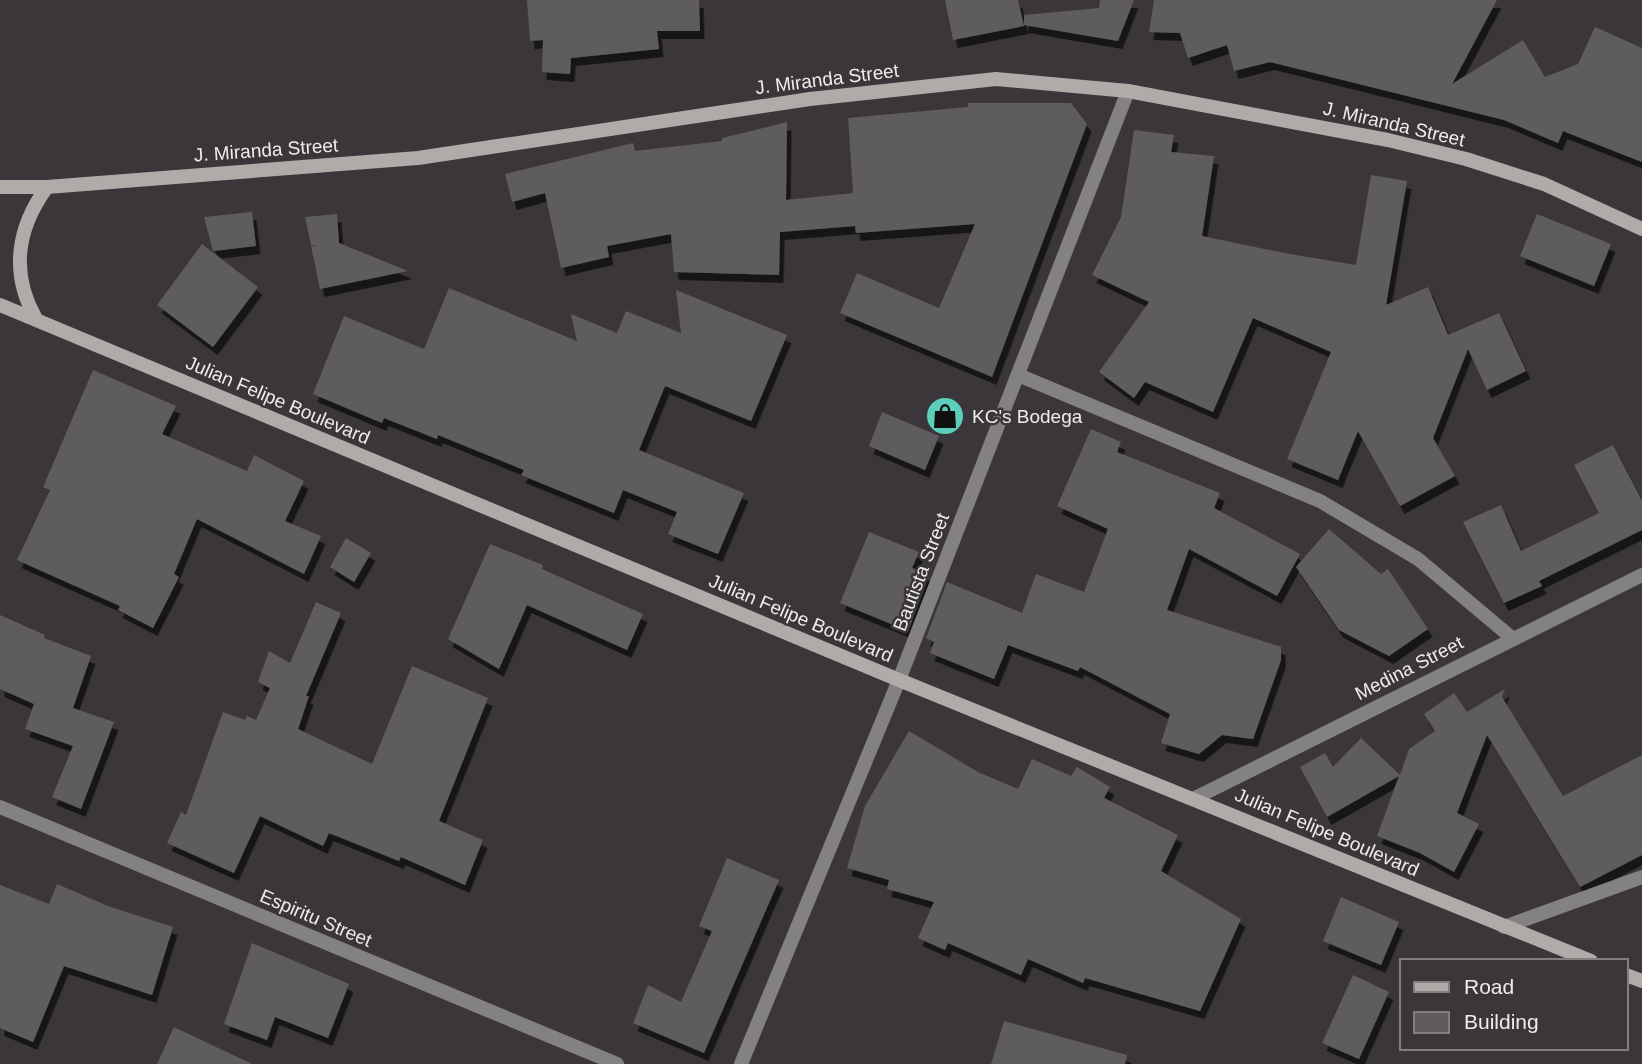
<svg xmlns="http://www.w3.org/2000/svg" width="1642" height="1064" font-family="Arial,sans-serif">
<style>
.building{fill:#5f5b5f;filter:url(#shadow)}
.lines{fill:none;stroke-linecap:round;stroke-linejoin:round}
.service{stroke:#848280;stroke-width:14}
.minor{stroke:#848280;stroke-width:14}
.tertiary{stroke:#848280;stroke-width:14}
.secondary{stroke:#afaba9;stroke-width:14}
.labels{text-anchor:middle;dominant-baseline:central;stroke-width:5;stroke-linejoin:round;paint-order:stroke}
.street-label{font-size:19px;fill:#edebed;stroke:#3a363a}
.poi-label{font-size:19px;fill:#edebed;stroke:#3a363a;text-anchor:start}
</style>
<defs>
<filter id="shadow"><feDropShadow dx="4.5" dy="8" stdDeviation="0" flood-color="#0009"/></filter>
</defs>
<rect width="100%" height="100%" fill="#3a363a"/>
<!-- building -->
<g class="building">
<polygon points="527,0 699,0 700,31 657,31 659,49 571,58 570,74 542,72 543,40 530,41"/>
<polygon points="945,0 1018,0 1024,26 953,40"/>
<polygon points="1100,0 1134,0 1118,41 1024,25 1024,15 1099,8"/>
<polygon points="1154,0 1497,0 1452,84 1523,40 1545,77 1578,64 1595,27 1642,48 1642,162 1563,131 1558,143 1504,120 1270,62 1234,71 1227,45 1188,58 1180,33 1149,32"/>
<polygon points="968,103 1071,103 1087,124 992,377 840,313 857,273 939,308 975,224 856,233 855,226 780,232 779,275 674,272 671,234 607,246 609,257 561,268 545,193 512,202 505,174 633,143 635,151 722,141 722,138 787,122 786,200 853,193 848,118 968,107"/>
<polygon points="1134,130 1174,135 1171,152 1214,156 1202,236 1284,253 1356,265 1371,175 1407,181 1386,305 1428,287 1448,335 1499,313 1526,371 1487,390 1468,349 1433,438 1455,476 1400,506 1358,431 1338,480 1287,459 1331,352 1253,318 1213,412 1145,382 1134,398 1099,372 1149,302 1092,275 1121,217"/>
<polygon points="252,212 256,246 213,251 204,217"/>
<polygon points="337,214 339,243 408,271 320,289 311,246 318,245 311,245 305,217"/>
<polygon points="1537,214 1611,244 1594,286 1520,256"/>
<polygon points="202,244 258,287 213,347 157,305"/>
<polygon points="449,288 577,341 571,314 617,333 626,311 681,333 676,290 787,335 751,421 665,386 639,450 744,493 718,554 668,534 677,512 623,490 614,513 521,475 524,470 438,435 437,439 384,418 382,423 313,394 344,316 424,349"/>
<polygon points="93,370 176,406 162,434 247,471 254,455 304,481 285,521 321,536 304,574 197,519 174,574 179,577 153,628 118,610 120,606 17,560 50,490 43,487"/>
<polygon points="882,412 939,436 925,470 869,446"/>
<polygon points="1091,429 1121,442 1117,452 1220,493 1214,508 1300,554 1277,596 1189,549 1167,610 1281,647 1281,660 1253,739 1222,735 1199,754 1161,743 1170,714 1080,667 1078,671 1008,645 994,679 930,653 934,642 926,638 947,582 1022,613 1036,574 1084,592 1108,529 1057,506"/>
<polygon points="1613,445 1642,501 1642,530 1539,581 1542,586 1504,603 1463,522 1501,505 1521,551 1599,513 1574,465"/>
<polygon points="1329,529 1381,574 1388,569 1428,629 1389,656 1339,630 1296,567"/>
<polygon points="869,532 919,552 912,568 929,575 908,631 840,603"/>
<polygon points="346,538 371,553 354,582 330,567"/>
<polygon points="490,544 543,565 542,569 643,614 627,650 527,605 499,669 448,639"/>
<polygon points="316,602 341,613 306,696 309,696 298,729 372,764 412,666 488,698 439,821 483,840 465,885 401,857 399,861 329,833 323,846 260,816 234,873 167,843 181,812 186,815 223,712 245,720 247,716 256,720 270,688 258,682 269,651 290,663"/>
<polygon points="0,615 45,635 44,638 91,656 73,708 114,722 81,809 52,797 73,746 25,729 34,704 0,689"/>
<polygon points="1505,689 1502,697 1563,796 1642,755 1642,855 1580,887 1487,735 1457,813 1479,824 1454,872 1420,853 1377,836 1399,776 1327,817 1300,767 1325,753 1333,767 1361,738 1400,775 1409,749 1435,731 1424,714 1454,693 1467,712"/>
<polygon points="909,731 978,772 1018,789 1032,759 1071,776 1077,767 1110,787 1104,798 1178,835 1161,871 1241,919 1200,1011 1085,978 1083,983 1028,959 1021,975 948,943 945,950 918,938 934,902 887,889 889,880 847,868 865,806"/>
<polygon points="727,858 779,880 704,1053 633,1023 648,985 681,1002 712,931 699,926"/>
<polygon points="57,884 108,906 173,927 152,995 64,966 33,1042 0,1028 0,885 49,904"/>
<polygon points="1341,897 1399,922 1381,965 1323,941"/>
<polygon points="252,943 349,984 328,1038 275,1017 267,1040 224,1024"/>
<polygon points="1353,975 1389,992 1359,1059 1322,1043"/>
<polygon points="1004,1021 1127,1055 1125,1064 991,1064"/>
<polygon points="174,1027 252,1064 157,1064"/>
</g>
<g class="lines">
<!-- service -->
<polyline class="service" points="1504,927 1642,877"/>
<!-- minor -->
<g class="minor">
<polyline points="1018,375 1320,501 1418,559 1512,638"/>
<polyline points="1195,798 1642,575"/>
<polyline points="0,807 617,1064"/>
</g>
<!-- tertiary -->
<polyline class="tertiary" points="741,1064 899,680 1128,91"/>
<!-- secondary -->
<g class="secondary">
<polyline points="0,187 47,187 418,158 810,99 996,79 1128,91 1388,140 1466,159 1544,184 1642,229"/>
<polyline points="0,305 899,680 1591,961"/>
<path d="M36,319C10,273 17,228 47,187"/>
<polyline points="1626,975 1642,981"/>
</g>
</g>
<!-- icons -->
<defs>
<symbol id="shop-disc" viewBox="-11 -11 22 22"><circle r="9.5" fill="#5cceba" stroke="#3a363a"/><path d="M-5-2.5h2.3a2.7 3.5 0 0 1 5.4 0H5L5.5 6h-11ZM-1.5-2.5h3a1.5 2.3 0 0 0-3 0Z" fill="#111"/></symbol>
</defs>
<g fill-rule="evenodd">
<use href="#shop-disc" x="923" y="394" width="44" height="44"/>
</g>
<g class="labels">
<!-- street labels -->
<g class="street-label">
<text transform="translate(827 79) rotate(-7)">J. Miranda Street</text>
<text transform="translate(1394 124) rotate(13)">J. Miranda Street</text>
<text transform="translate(266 150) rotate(-4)">J. Miranda Street</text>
<text transform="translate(278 400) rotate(23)">Julian Felipe Boulevard</text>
<text transform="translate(921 572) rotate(-69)">Bautista Street</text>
<text transform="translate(801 618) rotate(23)">Julian Felipe Boulevard</text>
<text transform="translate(1409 668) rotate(-27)">Medina Street</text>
<text transform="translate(1327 832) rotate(23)">Julian Felipe Boulevard</text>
<text transform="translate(316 918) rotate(23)">Espiritu Street</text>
</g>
<!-- poi labels -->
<g class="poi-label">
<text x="972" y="416">KC's Bodega</text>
</g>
</g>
<!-- legend -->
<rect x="1400" y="959" width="228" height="91" fill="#3a363a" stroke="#827e82" stroke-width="2"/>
<rect x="1414" y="982" width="35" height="10" fill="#afaba9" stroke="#827e82" stroke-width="2"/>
<text x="1464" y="994" font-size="21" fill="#edebed">Road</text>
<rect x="1414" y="1012" width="35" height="21" fill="#5f5b5f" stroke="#827e82" stroke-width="2"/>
<text x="1464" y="1029" font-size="21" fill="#edebed">Building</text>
</svg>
